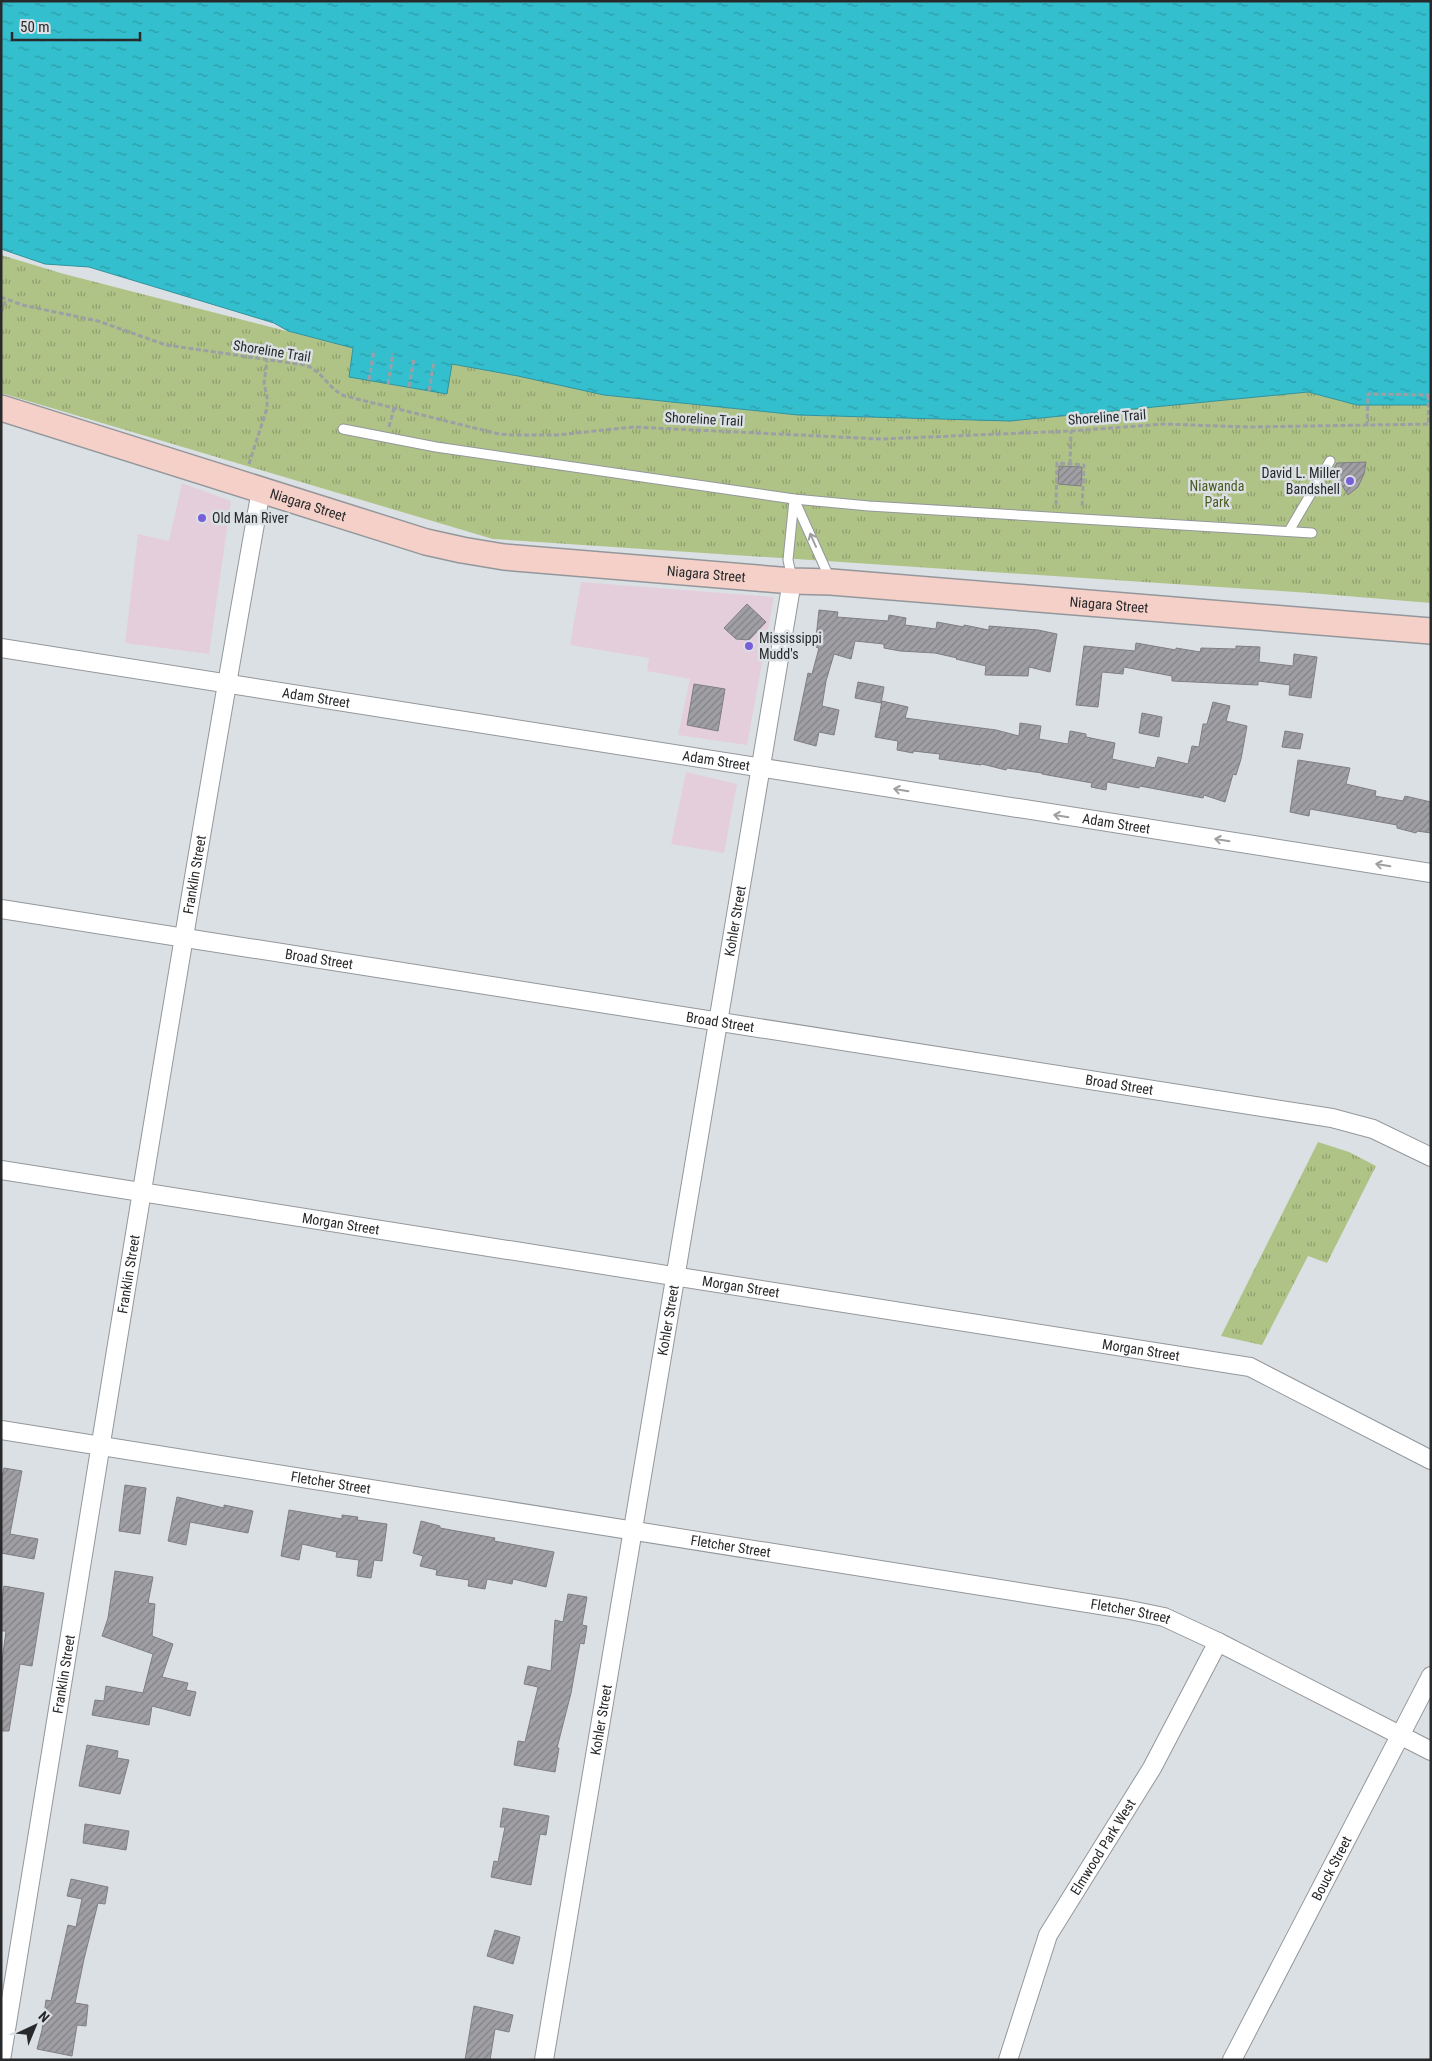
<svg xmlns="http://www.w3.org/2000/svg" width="1432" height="2061" font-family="'Roboto Condensed',sans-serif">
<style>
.commercial{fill:#e4cedc}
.grass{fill:url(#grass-tufts)}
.water{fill:url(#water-ripples);stroke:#30929d}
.building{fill:url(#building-hatch);stroke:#7f7e83}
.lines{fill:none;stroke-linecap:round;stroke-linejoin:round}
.lane-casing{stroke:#93979b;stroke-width:11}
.street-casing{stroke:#93979b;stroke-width:20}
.secondary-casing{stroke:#93979b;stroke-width:28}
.path{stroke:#9c9fa3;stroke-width:3;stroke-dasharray:5 2.5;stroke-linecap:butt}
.lane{stroke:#fff;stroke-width:9}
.street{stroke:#fff;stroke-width:18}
.secondary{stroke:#f4d0c8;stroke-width:25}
.oneway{stroke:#9e9fa0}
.poi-dot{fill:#785ed8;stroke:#dbe0e4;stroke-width:2}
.labels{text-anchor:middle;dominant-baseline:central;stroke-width:5;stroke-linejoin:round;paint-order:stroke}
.street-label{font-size:14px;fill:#28292b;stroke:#dbe0e4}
.poi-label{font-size:14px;fill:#28292b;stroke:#dbe0e4;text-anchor:start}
.park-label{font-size:14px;fill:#4b5b1f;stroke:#dbe0e4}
</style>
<defs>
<pattern id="grass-tufts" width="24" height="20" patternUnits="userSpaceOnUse" patternTransform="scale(1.25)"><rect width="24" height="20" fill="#b0c386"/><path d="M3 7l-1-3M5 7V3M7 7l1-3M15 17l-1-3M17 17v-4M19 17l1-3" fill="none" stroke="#8f9e6e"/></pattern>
<pattern id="water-ripples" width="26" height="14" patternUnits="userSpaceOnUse" patternTransform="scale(1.25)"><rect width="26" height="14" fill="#34bfce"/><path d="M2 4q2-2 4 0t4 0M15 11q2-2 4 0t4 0" fill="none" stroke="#2c9ba7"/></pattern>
<pattern id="building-hatch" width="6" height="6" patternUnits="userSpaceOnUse" patternTransform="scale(1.25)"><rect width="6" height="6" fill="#a09fa4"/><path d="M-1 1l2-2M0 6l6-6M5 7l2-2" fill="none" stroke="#828286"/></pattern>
</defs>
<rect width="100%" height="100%" fill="#dbe0e4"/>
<!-- commercial -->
<g class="commercial">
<polygon points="182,483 231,501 209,654 125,643 138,534 169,541"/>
<polygon points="581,582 774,597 747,745 678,735 690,679 647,671 649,658 570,645"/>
<polygon points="686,772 737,784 724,853 671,844"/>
</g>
<!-- grass -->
<g class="grass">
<polygon points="1,255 64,274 353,348 349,377 446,394 452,364 518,376 604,395 798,415 1010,421 1308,392 1357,405 1431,405 1431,603 1310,593 493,539 1,393"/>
<polygon points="1318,1142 1349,1152 1376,1166 1327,1263 1308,1256 1262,1345 1221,1336"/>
</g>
<!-- water -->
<polygon class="water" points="1,1 1431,1 1431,405 1357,405 1308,392 1010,421 798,415 604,395 518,376 452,364 447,394 349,377 353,348 288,331 274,323 89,267 45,264 1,249"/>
<!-- building -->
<g class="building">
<polygon points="1366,462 1364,474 1358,487 1348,495 1333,471 1337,463"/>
<polygon points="1059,466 1082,467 1081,486 1058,484"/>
<polygon points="747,604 766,622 749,640 736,639 724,628"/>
<polygon points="819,610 838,612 837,617 888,621 889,615 906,618 905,625 936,629 937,622 964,627 964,625 989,630 989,626 1038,630 1057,634 1050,672 1029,667 1028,676 985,675 986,666 956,659 957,658 935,653 900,651 884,648 884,644 855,641 851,659 834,654 826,681 822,706 839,710 834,735 819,732 816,746 794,740 808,673 812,674 819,648 815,647"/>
<polygon points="1136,643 1176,650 1176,648 1200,652 1201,648 1236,649 1236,646 1260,647 1259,662 1293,666 1294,654 1317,657 1311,698 1289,695 1290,685 1258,681 1258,685 1172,681 1172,676 1124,667 1123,674 1102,672 1098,707 1076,705 1084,646 1135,651"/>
<polygon points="858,682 884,687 881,703 855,698"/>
<polygon points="694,684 725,689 718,731 687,725"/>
<polygon points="882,701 908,707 905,718 996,730 1019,736 1020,723 1041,726 1039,739 1068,744 1070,731 1086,734 1086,737 1115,743 1112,759 1155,768 1158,757 1188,764 1192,746 1199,747 1203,724 1207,724 1213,702 1230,706 1226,721 1247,726 1241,759 1236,775 1233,774 1225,802 1204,795 1203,798 1140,786 1139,788 1107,782 1106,790 1091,787 1092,783 1042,774 1042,773 1007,768 1006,770 982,764 981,765 939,759 940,754 913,751 913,753 897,750 898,741 875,737"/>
<polygon points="1142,713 1162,717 1159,737 1139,733"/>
<polygon points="1285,731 1303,734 1300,749 1282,747"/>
<polygon points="1298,760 1350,768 1346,784 1376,791 1375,796 1403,801 1405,796 1431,802 1431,833 1417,831 1416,833 1397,828 1397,825 1310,809 1309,816 1290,812"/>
<polygon points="4,1468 22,1471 10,1534 38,1539 34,1559 1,1553 1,1481"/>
<polygon points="125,1485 146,1488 140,1534 119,1531"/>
<polygon points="177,1497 224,1508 224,1505 253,1511 248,1533 190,1522 186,1545 168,1541"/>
<polygon points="289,1510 342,1519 342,1515 358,1517 357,1520 387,1524 382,1561 374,1560 371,1578 357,1576 359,1560 336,1557 337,1552 302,1544 299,1560 281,1556"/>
<polygon points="421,1521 440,1526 440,1528 495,1538 494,1541 554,1552 546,1587 513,1579 512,1584 487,1579 485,1589 468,1586 469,1580 436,1575 437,1570 420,1566 423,1556 413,1553"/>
<polygon points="115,1571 153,1577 148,1603 155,1604 152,1636 173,1644 162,1677 188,1683 186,1690 196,1692 190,1716 152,1706 149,1725 92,1715 95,1700 104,1701 106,1686 143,1693 153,1654 102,1636 108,1618"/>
<polygon points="4,1586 44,1593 32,1666 20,1664 9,1731 1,1731 1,1668 6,1631 1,1631 1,1606"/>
<polygon points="568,1594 587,1597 582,1625 587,1626 584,1644 580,1643 571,1693 557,1748 559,1748 555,1772 514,1765 518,1741 525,1742 538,1687 524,1684 528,1666 551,1671 555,1620 563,1622"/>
<polygon points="87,1745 118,1751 117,1758 129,1760 120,1794 79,1786"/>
<polygon points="503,1808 549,1816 546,1835 540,1834 531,1885 491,1877 494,1861 498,1862 505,1827 500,1827"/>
<polygon points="85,1824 129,1831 126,1850 83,1843"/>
<polygon points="71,1879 108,1887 105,1904 98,1903 84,1959 75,2003 88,2005 86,2026 77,2025 72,2056 37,2049 42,2030 46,2000 51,2001 68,1925 76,1927 82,1899 67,1896"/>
<polygon points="495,1930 520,1937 513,1964 487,1956"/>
<polygon points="474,2006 513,2015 509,2032 495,2029 490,2060 465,2060"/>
</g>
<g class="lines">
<defs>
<g id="lane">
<polyline points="343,429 436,447 794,499 869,506 1312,533"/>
<polyline points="794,499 830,579"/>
<polyline points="1289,531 1330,461"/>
<polyline points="792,578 788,560 794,500"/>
</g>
<g id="street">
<path id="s1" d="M1,648L1431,873"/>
<path id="s2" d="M1,909L1332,1118L1373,1129L1431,1157"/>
<path id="s3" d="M1,1170L1250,1367L1431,1460"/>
<path id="s4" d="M1,1430L1125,1609L1164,1617L1218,1642L1431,1751"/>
<path id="s5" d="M1,2060C87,1536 168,1012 261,490"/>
<path id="s6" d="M544,2060L792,581"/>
<path id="s7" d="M1008,2060L1048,1935L1152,1768L1218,1642"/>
<path id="s8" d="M1232,2060L1431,1676"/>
</g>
<g id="secondary">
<path id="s9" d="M1,408L426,542L462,550L504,557L792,581L831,582L1431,631"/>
</g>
</defs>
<!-- lane casing -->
<use href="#lane" class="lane-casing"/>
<!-- street casing -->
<use href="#street" class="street-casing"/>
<!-- secondary casing -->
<use href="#secondary" class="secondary-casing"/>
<!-- path -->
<g class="path">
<path d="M1,297L22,305L98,321L166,345L305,365C323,371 328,389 345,396L499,434L513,435H556L634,427L881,439L1071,431L1164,424L1248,427L1431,424"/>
<polyline points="1,313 6,299"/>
<polyline points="369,380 374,350"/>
<polyline points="388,384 393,353"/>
<polyline points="409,387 414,358"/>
<polyline points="429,391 434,361"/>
<polyline points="1428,395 1429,424"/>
<polyline points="1367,426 1368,394 1431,395"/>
<polyline points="389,427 394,408"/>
<polyline points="249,464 267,408 267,397 264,383 267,361"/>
<polyline points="1070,464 1071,431"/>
<polyline points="1056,505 1057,463 1084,465 1082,508"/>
</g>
<!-- lane -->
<use href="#lane" class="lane"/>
<!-- street -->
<use href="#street" class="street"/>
<!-- secondary -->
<use href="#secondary" class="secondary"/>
</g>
<!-- one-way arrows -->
<defs><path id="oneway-shaft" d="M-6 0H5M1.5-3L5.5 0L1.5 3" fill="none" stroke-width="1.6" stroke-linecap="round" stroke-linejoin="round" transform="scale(1.25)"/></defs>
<g class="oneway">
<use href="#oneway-shaft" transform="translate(813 540) rotate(-114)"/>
<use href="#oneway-shaft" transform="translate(901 790) rotate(-171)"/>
<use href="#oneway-shaft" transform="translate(1061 816) rotate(-171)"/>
<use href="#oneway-shaft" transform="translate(1222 840) rotate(-171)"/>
<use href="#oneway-shaft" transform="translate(1383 865) rotate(-171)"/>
</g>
<!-- markers -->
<g class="poi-dot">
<circle cx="1350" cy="481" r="5"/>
<circle cx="202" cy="518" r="5"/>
<circle cx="749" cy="646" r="5"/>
</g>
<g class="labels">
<!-- street labels -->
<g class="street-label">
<text transform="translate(272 351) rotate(9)">Shoreline Trail</text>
<text transform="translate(1107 417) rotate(-4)">Shoreline Trail</text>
<text transform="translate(704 419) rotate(3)">Shoreline Trail</text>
<text stroke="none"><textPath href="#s9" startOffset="322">Niagara Street</textPath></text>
<text stroke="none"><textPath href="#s9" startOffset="728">Niagara Street</textPath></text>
<text stroke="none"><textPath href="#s9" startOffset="1132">Niagara Street</textPath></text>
<text stroke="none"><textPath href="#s1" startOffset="319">Adam Street</textPath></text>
<text stroke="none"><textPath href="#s1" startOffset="724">Adam Street</textPath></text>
<text stroke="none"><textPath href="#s1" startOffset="1129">Adam Street</textPath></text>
<text stroke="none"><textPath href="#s5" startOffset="1201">Franklin Street</textPath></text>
<text stroke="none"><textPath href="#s6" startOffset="1155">Kohler Street</textPath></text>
<text stroke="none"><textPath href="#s2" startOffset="322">Broad Street</textPath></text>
<text stroke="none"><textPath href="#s2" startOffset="728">Broad Street</textPath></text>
<text stroke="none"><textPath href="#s2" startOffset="1132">Broad Street</textPath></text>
<text stroke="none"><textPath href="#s3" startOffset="344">Morgan Street</textPath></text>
<text stroke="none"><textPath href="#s5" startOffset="796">Franklin Street</textPath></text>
<text stroke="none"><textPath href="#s3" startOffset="749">Morgan Street</textPath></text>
<text stroke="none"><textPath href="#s6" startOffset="750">Kohler Street</textPath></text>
<text stroke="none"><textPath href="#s3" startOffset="1154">Morgan Street</textPath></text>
<text stroke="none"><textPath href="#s4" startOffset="334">Fletcher Street</textPath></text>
<text stroke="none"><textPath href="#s4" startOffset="739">Fletcher Street</textPath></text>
<text stroke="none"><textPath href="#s4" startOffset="1144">Fletcher Street</textPath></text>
<text stroke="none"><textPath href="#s5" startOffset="391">Franklin Street</textPath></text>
<text stroke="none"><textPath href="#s6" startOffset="345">Kohler Street</textPath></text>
<text stroke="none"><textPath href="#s7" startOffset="235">Elmwood Park West</textPath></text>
<text stroke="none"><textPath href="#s8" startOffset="216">Bouck Street</textPath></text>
</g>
<!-- poi labels -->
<g class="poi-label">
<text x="1340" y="473" text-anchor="end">David L. Miller<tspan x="1340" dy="16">Bandshell</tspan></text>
<text x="212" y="518">Old Man River</text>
<text x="759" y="638">Mississippi<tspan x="759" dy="16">Mudd's</tspan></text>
</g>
<!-- park labels -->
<g class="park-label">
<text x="1217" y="486">Niawanda<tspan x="1217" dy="16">Park</tspan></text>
</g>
</g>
<!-- border -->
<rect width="1432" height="2061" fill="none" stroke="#28292b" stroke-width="5"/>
<!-- north arrow -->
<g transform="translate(35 2026) rotate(44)" stroke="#dbe0e4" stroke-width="4" paint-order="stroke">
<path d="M0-4L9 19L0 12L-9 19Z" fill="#28292b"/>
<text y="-8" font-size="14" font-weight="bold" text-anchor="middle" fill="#28292b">N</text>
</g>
<!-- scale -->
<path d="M12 32v8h128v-8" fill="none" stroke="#28292b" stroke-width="2.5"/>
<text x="20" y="32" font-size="15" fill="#28292b" stroke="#dbe0e4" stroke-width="4" paint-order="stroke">50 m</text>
</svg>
